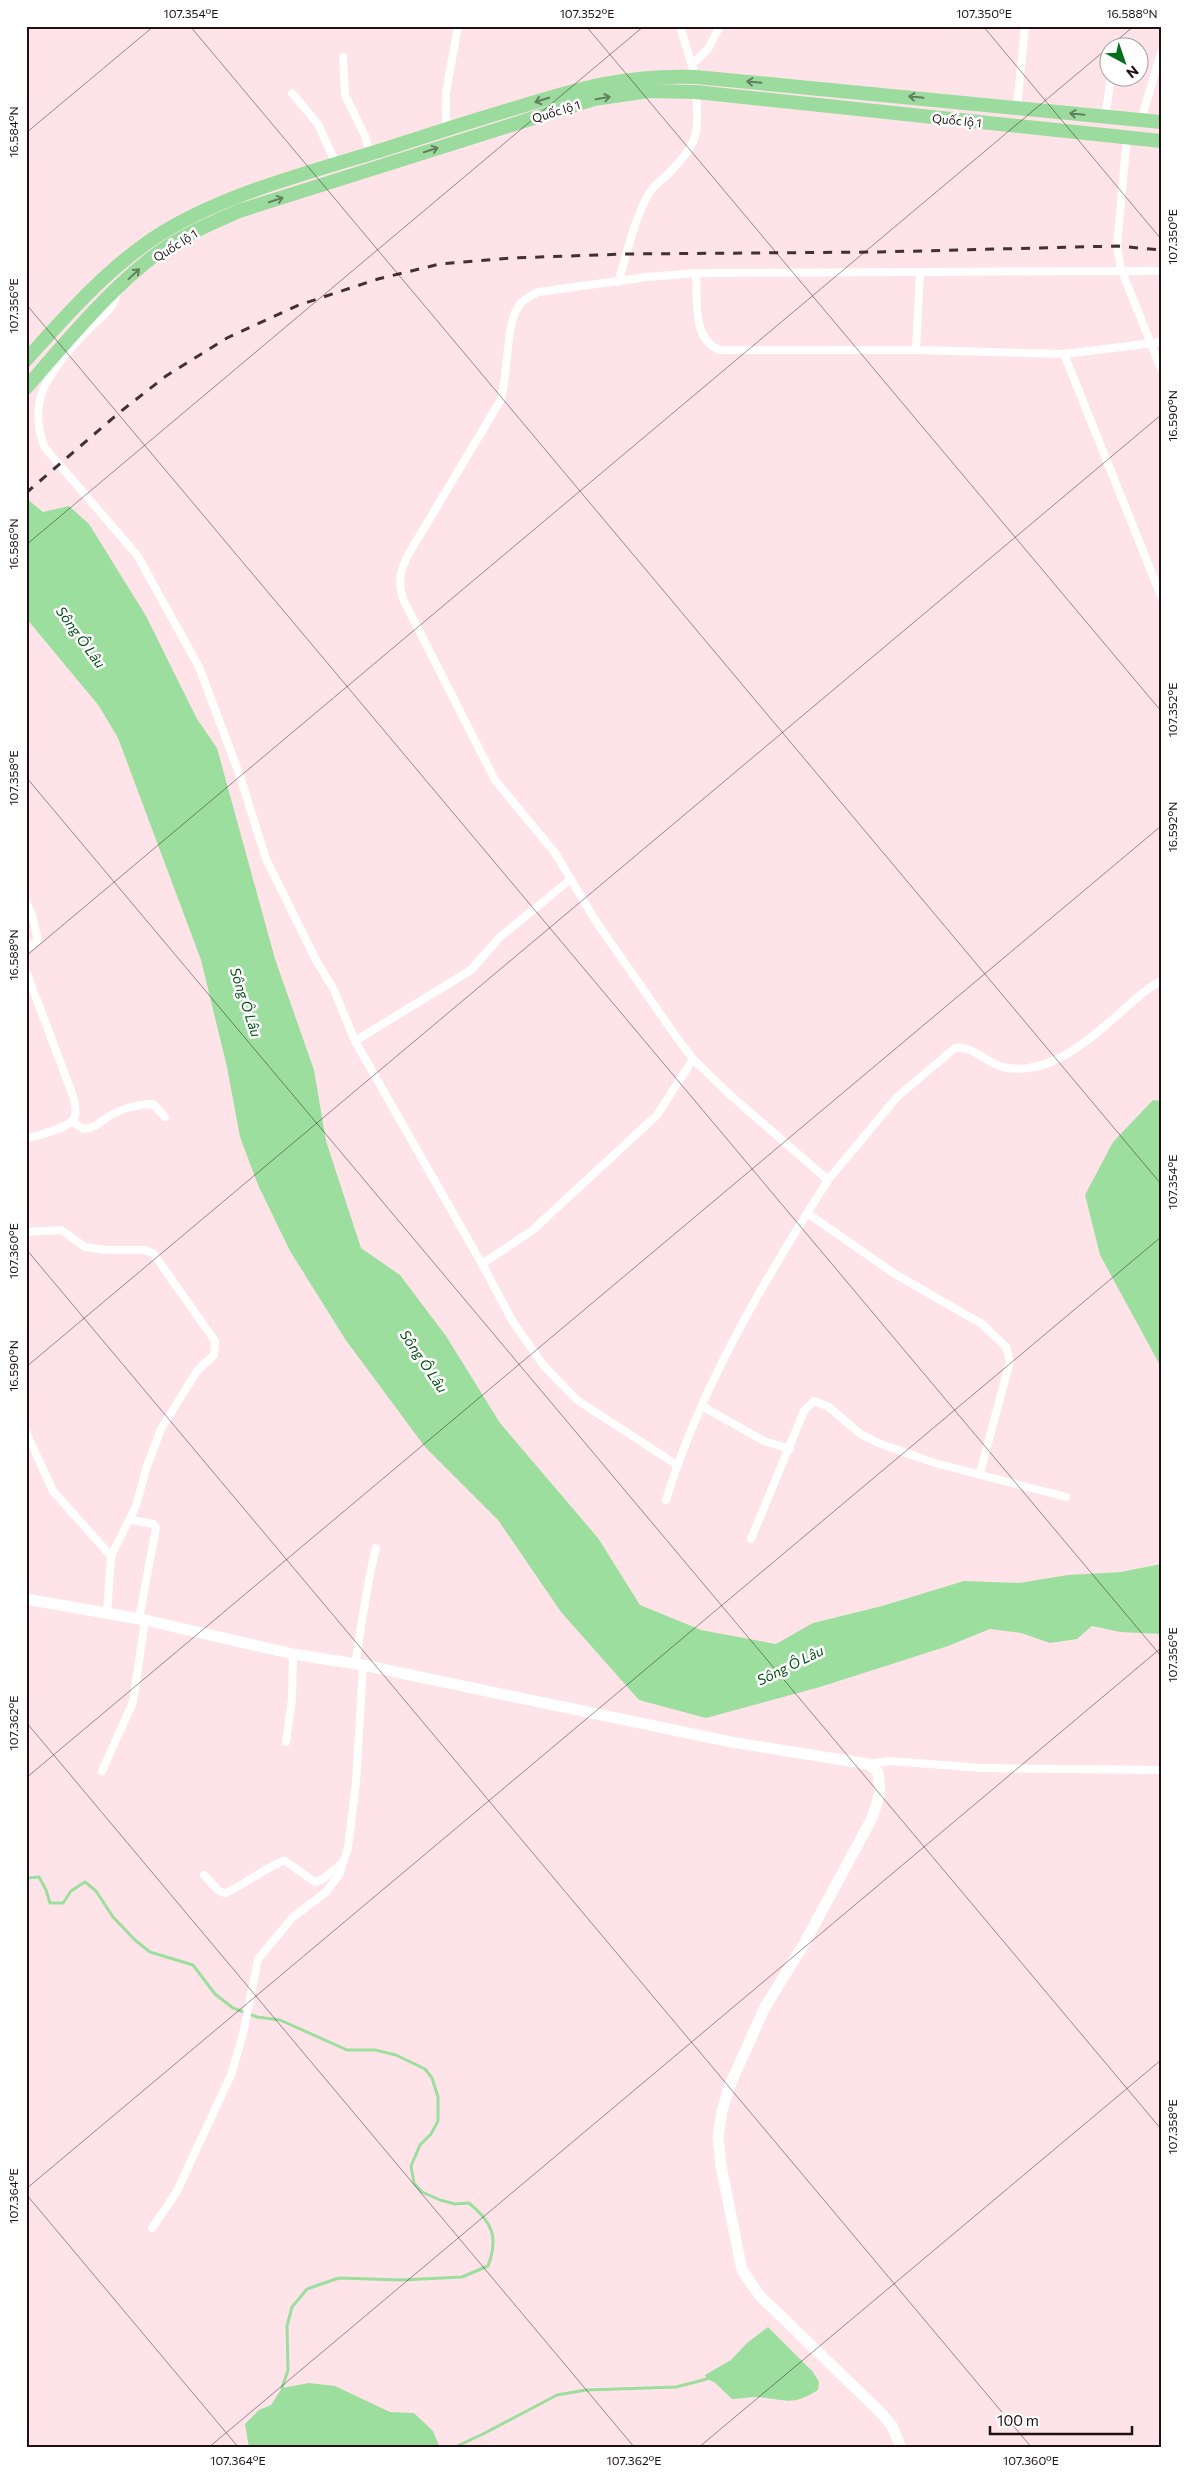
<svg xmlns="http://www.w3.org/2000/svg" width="1187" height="2474" font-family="Commissioner,sans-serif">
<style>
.water{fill:#9cde9e}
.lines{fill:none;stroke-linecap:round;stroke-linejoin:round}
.stream{stroke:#9cde9e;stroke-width:3}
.minor{stroke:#fff;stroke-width:8}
.secondary{stroke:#fff;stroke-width:11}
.trunk{stroke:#9bdc9e;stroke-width:14}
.rail{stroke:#413134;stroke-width:3;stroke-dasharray:9 9;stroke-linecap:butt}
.oneway{stroke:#63805f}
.ticks{fill:none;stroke:#1e1013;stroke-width:1;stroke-opacity:0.45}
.labels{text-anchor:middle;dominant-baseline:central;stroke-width:5;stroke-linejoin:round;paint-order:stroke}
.street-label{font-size:12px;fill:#1e1013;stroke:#fff}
.water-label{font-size:14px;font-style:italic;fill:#034f13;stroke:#fff}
.neatline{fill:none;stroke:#1e1013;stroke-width:2}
.ticks-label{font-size:12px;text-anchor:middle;fill:#1e1013}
</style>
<rect width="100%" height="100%" fill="#fee4e8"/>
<!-- water -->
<g class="water">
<polygon points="26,498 43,512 69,506 89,524 146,616 197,719 217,748 275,959 314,1070 326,1141 361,1248 400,1275 446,1336 500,1423 598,1538 640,1605 701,1630 776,1644 813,1623 882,1606 964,1581 1019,1583 1068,1575 1121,1572 1161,1564 1161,1634 1120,1632 1092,1626 1077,1639 1050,1643 1021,1633 990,1629 948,1646 820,1687 706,1718 639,1700 561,1612 498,1520 425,1447 345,1339 290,1251 258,1185 240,1137 227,1067 201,960 118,738 99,706 26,618"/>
<polygon points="1153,1100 1161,1101 1161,1367 1100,1255 1085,1195 1113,1142"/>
<path d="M768,2327L813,2372L819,2382L818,2390C791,2407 786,2399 757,2397C749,2397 740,2399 732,2399L714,2382L707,2379L705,2375L731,2360L747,2343Z"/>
<polygon points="309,2383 335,2386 390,2412 414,2413 433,2431 440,2448 249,2448 245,2424 259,2410 271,2405 282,2388"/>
</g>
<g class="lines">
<!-- stream -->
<g class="stream">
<path d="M26,1878L39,1877L46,1890L50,1903H63L71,1891L85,1882L96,1891L113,1917L135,1940L150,1952L193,1965L215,1994L233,2008L257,2017L280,2020L347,2050H375L396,2055L425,2069L432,2078L438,2097V2121L431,2134L420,2145L411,2166L414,2183L422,2192L440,2200L455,2204L469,2203C492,2222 499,2237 488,2266L462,2277L402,2280L339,2278L307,2289L292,2307L287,2326L288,2370L282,2388"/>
<polyline points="453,2448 483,2434 557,2395 586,2390 676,2387 707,2379"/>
</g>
<!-- minor -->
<g class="minor">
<polyline points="680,26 696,79"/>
<polyline points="343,57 345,95 365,136 370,154"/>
<polyline points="692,64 708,49 720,26"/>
<polyline points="292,93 318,124 336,164"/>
<polyline points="1017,107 1025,26"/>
<polyline points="1105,117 1111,78"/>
<polyline points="1141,120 1161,53"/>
<polyline points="446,129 446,93 458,26"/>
<polyline points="1127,137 1117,246 1121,269 1161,369"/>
<path d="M1161,271L696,273L647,277L538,292C531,296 523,299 519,306C505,323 509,376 500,401L408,555C400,571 397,583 404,601L495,780L555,853L595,920L677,1038L693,1059L729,1094L828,1180L897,1097L955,1048C972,1044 987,1065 1007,1068C1063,1076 1108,1020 1149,988L1161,981"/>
<path d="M696,273C698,300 691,339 720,350H916L1064,354L1161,342"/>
<path d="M618,282C628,251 633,221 650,192C655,184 665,178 672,170C701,140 698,130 696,91"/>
<path d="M117,290C115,309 103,315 91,327C75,342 45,377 40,399C36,415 39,434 45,448L137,555L199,667L240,776L266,859L316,960L334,990L355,1041L482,1264L513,1322L544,1366L577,1400L677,1465"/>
<polyline points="916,350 920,272"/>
<polyline points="1064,354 1161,596"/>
<polyline points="26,901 32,915 38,940 26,949"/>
<path d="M26,971L73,1096C74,1102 77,1110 75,1116C72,1128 38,1135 26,1139"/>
<polyline points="355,1041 471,970 500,937 571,879"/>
<path d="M72,1122L84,1129C94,1128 99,1123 108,1117C120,1109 139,1104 153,1104L165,1117"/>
<polyline points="807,1213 895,1274 982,1324 1006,1347 1010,1361 980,1473"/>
<polyline points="26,1232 61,1230 85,1247 106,1250 144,1250 153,1253 215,1341 214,1355 197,1371 161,1429 146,1469 136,1506 111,1556"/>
<polyline points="482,1264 533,1230 550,1214 657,1115 693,1059"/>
<polyline points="702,1406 764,1441 790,1449"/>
<polyline points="26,1432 53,1491 111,1556 107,1613"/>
<path d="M666,1500C701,1385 764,1281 828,1180"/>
<polyline points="131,1520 153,1524 156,1528 139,1619"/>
<polyline points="751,1539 804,1411 814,1401 829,1407 859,1433 878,1443 935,1463 1066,1497"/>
<path d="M355,1664C362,1625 366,1586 376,1548"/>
<polyline points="286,1742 292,1699 293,1654"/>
<polyline points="868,1764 890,1761 982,1768 1161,1770"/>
<polyline points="102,1771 133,1702 145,1620"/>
<path d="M204,1875L219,1891L225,1893C238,1889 277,1860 285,1861L315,1882L323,1879L342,1863"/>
<polyline points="152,2228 176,2193 231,2075 243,2034 258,1959 293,1917 326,1892 339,1875 348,1848 356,1783 363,1665"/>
</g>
<!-- secondary -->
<polyline class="secondary" points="26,1599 145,1620 293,1654 363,1665 731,1742 868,1764 878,1772 880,1793 872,1818 804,1944 765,2007 730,2085 722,2111 718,2137 721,2166 742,2270 760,2296 881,2413 892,2426 901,2448"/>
<!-- trunk -->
<g class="trunk">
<path d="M26,360C64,318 104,272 151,240C216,196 307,173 382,150C425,136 468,122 512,109C577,89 626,74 696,77L1161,122"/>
<path d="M26,388C64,344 109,290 154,256C180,236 210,224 239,211L594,99L649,91L696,92L1161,141"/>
</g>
<!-- rail -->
<polyline class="rail" points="26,493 120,412 166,376 227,338 299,305 378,279 440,264 510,258 627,254 879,252 1117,246 1161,250"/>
</g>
<!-- one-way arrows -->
<defs><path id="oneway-shaft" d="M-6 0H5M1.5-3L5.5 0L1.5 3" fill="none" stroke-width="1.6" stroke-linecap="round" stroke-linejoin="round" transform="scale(1.25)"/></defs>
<g class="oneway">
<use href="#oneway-shaft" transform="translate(754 82) rotate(-175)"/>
<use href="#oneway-shaft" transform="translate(916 97) rotate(-174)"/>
<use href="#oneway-shaft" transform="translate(603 98) rotate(-9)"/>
<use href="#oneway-shaft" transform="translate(542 100) rotate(163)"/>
<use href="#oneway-shaft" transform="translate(1077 114) rotate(-174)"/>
<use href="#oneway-shaft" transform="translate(431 150) rotate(-18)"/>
<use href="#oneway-shaft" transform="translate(276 200) rotate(-18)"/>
<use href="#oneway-shaft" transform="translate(134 274) rotate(-43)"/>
</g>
<!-- ticks -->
<path class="ticks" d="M190,26L1161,1184M586,26L1161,711M983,26L1161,239M26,133L154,26M26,304L1161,1656M26,545L644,26M26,777L1161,2129M26,956L1134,26M26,1249L1032,2448M26,1367L1161,415M26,1722L635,2448M26,1778L1161,826M26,2189L1161,1237M26,2194L239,2448M208,2448L1161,1648M698,2448L1161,2060"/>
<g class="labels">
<!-- street labels -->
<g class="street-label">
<text transform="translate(556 111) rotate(-17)">Quốc lộ 1</text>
<text transform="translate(957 120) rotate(6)">Quốc lộ 1</text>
<text transform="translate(175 245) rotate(-32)">Quốc lộ 1</text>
</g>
<!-- water labels -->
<g class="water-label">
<text transform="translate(81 637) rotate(54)">Sông Ô Lâu</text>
<text transform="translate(246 1002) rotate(72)">Sông Ô Lâu</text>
<text transform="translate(424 1361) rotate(56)">Sông Ô Lâu</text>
<text transform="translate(790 1665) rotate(-26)">Sông Ô Lâu</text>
</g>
</g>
<!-- border -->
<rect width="1187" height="2474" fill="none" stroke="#ffffff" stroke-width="55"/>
<!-- north arrow -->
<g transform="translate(1124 62) rotate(140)"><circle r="24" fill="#ffffff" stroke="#a59fa1"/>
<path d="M0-4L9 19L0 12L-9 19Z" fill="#056e1d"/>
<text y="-8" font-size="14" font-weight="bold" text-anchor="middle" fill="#1e1013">N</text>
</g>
<!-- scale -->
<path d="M990 2426v8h142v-8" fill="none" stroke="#1e1013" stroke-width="2.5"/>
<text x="997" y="2426" font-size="15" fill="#1e1013" stroke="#ffffff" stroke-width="4" paint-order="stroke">100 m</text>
<rect x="28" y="28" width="1132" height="2418" class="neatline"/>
<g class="ticks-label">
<text x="191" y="18">107.354°E</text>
<text x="587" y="18">107.352°E</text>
<text x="984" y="18">107.350°E</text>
<text x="1132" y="18">16.588°N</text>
<text transform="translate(14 132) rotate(-90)" y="4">16.584°N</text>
<text transform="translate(1173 237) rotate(-90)" y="4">107.350°E</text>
<text transform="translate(14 306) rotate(-90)" y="4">107.356°E</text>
<text transform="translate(1173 416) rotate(-90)" y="4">16.590°N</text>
<text transform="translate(14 544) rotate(-90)" y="4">16.586°N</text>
<text transform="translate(1173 710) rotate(-90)" y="4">107.352°E</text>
<text transform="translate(14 778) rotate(-90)" y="4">107.358°E</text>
<text transform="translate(1173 827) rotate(-90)" y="4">16.592°N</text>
<text transform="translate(14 955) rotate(-90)" y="4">16.588°N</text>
<text transform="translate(1173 1182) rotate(-90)" y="4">107.354°E</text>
<text transform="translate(14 1251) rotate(-90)" y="4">107.360°E</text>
<text transform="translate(14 1366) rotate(-90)" y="4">16.590°N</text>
<text transform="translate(1173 1655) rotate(-90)" y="4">107.356°E</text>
<text transform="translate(14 1723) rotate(-90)" y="4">107.362°E</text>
<text transform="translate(1173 2127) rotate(-90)" y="4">107.358°E</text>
<text transform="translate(14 2196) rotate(-90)" y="4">107.364°E</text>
<text x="238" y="2465">107.364°E</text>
<text x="634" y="2465">107.362°E</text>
<text x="1031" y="2465">107.360°E</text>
</g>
</svg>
